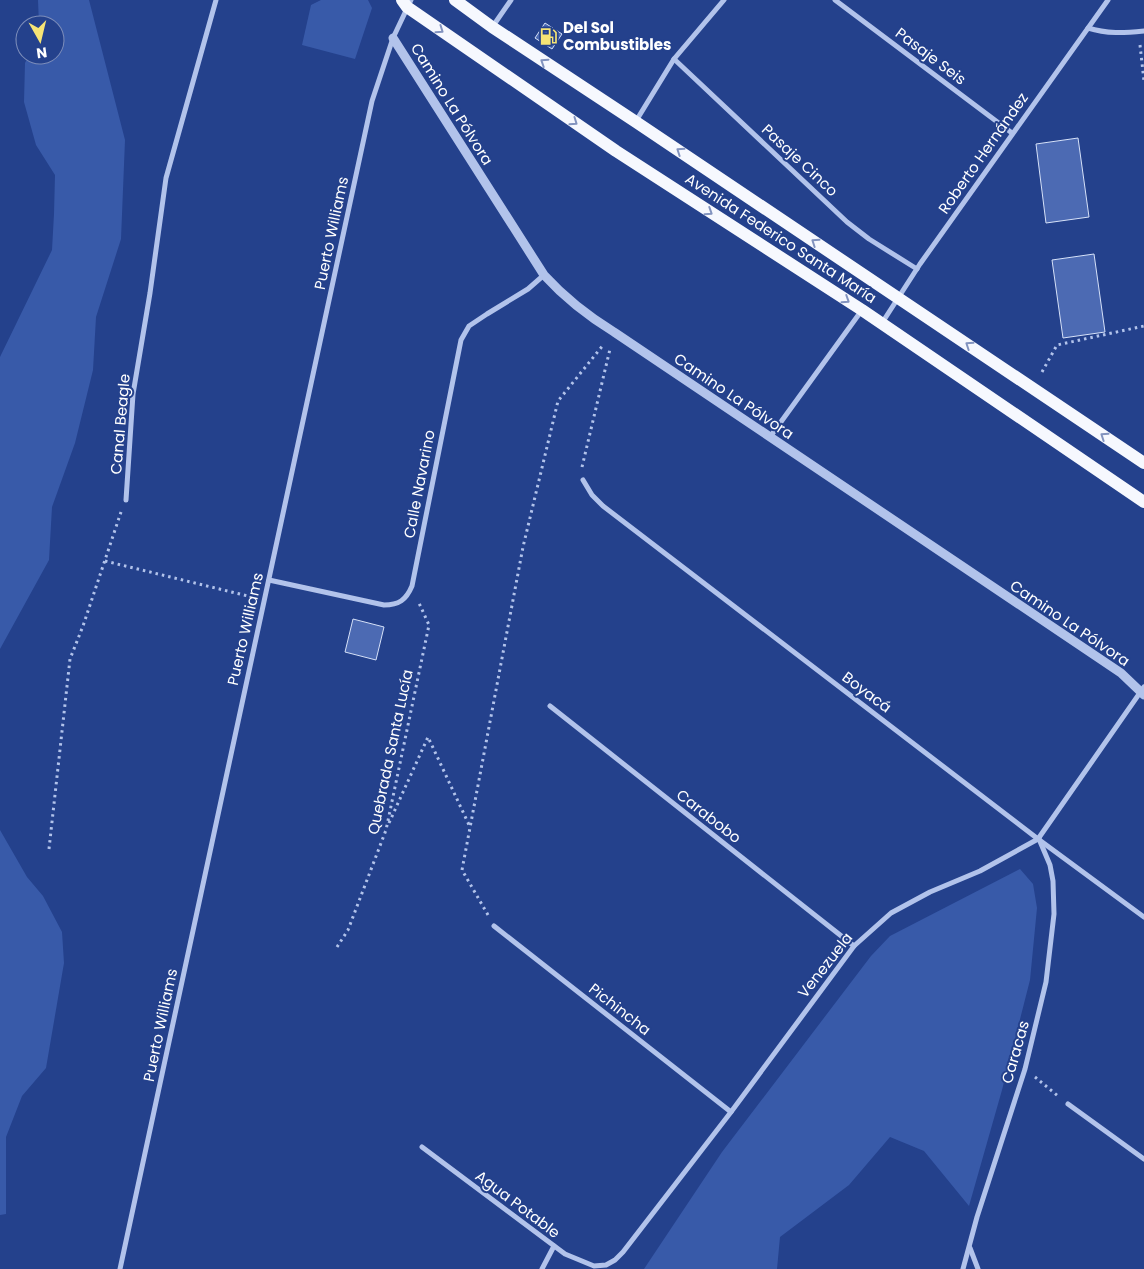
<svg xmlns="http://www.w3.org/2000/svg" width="1144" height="1269" font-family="Poppins,sans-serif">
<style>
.green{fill:#385aa9}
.building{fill:#4c6ab3;stroke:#d6e1f8}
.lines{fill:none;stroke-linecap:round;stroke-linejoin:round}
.path{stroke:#b2c3eb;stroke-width:3;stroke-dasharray:2.5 4;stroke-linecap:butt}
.minor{stroke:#b2c3eb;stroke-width:5}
.tertiary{stroke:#b2c3eb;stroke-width:9}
.primary{stroke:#f6f8fe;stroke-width:12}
.oneway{stroke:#8293bf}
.labels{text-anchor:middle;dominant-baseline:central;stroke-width:4;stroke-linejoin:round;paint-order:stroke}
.poi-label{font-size:15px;font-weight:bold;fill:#fff;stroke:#24418c;text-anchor:start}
.street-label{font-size:15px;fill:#fff;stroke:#24418c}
</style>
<rect width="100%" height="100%" fill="#24418c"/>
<!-- green -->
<g class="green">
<polygon points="38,0 89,0 125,140 121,239 96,317 93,370 75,443 52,507 49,560 0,649 0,357 52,250 54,214 55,175 36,145 24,102 25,63 29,55 55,55 55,25 39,25"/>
<polygon points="321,0 368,0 372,8 355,59 302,45 311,5"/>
<polygon points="0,830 27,877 43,896 62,932 64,963 46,1068 22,1096 6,1137 6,1214 0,1215"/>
<polygon points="1020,869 1033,884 1037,908 1030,980 1002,1090 969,1206 924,1151 890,1137 849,1185 780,1237 777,1269 644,1269 722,1152 871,956 890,936"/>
</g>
<!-- building -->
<g class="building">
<polygon points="545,23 562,34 552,49 535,38"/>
<polygon points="1078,138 1089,217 1046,223 1036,144"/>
<polygon points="1094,254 1105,332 1063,338 1052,260"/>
<polygon points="353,619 384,627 376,660 345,652"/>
</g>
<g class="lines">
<!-- path -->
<g class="path">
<polyline points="1140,45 1144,81"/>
<polyline points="1042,372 1057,345 1144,326"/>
<polyline points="582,467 610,349"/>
<polyline points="105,561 252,597"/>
<polyline points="389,823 428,737 470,827"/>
<polyline points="49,849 70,659 83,626 121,512"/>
<polyline points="488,915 462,870 523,547 558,401 604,344"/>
<polyline points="337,947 348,930 386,830 429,625 419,603"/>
<polyline points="1035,1077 1058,1096"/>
</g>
<!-- minor -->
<g class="minor">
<polyline points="835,0 1012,133"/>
<polyline points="493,26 511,0"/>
<path d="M1088,28C1107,34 1124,33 1144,31"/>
<polyline points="674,59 847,222 869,239 917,269"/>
<polyline points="636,121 674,59 724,0"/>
<polyline points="882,323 920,264 1108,0"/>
<polyline points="770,437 862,310"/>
<polyline points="583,480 592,495 603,506 1038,839 1144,917"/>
<polyline points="126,500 133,394 150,293 166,178 216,0"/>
<path d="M269,580L384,605C399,605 406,600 412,586L461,340L469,326L487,314L528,289L544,275"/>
<polyline points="550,706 854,946"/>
<polyline points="494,926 731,1112"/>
<polyline points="1068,1104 1144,1159"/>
<polyline points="422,1147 565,1254 594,1266 606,1265 615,1260 623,1252 731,1112 854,946 891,913 930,892 980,871 1038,839 1144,687"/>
<polyline points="970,1248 978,1269"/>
<polyline points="120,1269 372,101 393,38 411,0"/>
<polyline points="542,1269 554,1246"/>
<polyline points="963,1269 977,1217 1025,1069 1046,982 1054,914 1053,881 1050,865 1039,839"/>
</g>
<!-- tertiary -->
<path class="tertiary" d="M393,38L544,275C565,298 588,316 614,332L1121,673L1144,695"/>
<!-- primary -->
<g class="primary">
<polyline points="402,0 407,7 616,151 862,310 1144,502"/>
<polyline points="455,0 492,27 636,122 1144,463"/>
</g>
</g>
<!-- one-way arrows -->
<defs><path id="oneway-chevron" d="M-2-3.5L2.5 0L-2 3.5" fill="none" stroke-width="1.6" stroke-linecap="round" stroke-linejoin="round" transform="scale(1.25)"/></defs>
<g class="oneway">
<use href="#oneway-chevron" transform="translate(440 30) rotate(35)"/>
<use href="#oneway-chevron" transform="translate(544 62) rotate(-147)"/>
<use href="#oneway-chevron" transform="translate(574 122) rotate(35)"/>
<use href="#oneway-chevron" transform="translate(680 151) rotate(-146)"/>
<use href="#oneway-chevron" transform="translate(709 212) rotate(33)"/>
<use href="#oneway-chevron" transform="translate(815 242) rotate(-146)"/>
<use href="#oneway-chevron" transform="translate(846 300) rotate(33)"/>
<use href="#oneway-chevron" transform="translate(969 345) rotate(-146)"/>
<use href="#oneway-chevron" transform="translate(1104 436) rotate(-146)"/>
</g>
<!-- icons -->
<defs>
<symbol id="fuel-bare" viewBox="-9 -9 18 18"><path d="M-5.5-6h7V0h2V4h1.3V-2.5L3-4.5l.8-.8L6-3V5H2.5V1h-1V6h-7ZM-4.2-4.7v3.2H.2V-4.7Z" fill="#f6e475" stroke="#24418c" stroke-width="2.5" paint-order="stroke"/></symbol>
</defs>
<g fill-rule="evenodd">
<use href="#fuel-bare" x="536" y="24" width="25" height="25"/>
</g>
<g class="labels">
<!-- poi labels -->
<g class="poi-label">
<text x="563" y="27">Del Sol<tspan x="563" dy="17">Combustibles</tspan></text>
</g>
<!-- street labels -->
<g class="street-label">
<text transform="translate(931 56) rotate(37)">Pasaje Seis</text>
<text transform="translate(452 104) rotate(58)">Camino La Pólvora</text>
<text transform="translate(983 153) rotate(-55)">Roberto Hernández</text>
<text transform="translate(800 160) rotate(43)">Pasaje Cinco</text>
<text transform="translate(331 233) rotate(-78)">Puerto Williams</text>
<text transform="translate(781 238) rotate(33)">Avenida Federico Santa María</text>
<text transform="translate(734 396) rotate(34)">Camino La Pólvora</text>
<text transform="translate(120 424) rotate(-85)">Canal Beagle</text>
<text transform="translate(419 484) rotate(-79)">Calle Navarino</text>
<text transform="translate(1070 623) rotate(34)">Camino La Pólvora</text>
<text transform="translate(245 629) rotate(-77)">Puerto Williams</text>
<text transform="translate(867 692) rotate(37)">Boyacá</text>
<text transform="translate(390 752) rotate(-78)">Quebrada Santa Lucía</text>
<text transform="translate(709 816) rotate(38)">Carabobo</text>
<text transform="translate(825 965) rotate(-52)">Venezuela</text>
<text transform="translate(620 1009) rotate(38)">Pichincha</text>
<text transform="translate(160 1025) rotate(-78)">Puerto Williams</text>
<text transform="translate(1015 1052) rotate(-74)">Caracas</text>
<text transform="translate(518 1204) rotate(37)">Agua Potable</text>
</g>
</g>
<!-- north arrow -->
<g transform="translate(40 40) rotate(172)"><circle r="24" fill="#24418c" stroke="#7c8dba"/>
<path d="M0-4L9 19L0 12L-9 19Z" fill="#f6e475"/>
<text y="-8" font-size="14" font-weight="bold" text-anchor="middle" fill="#ffffff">N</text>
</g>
</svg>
